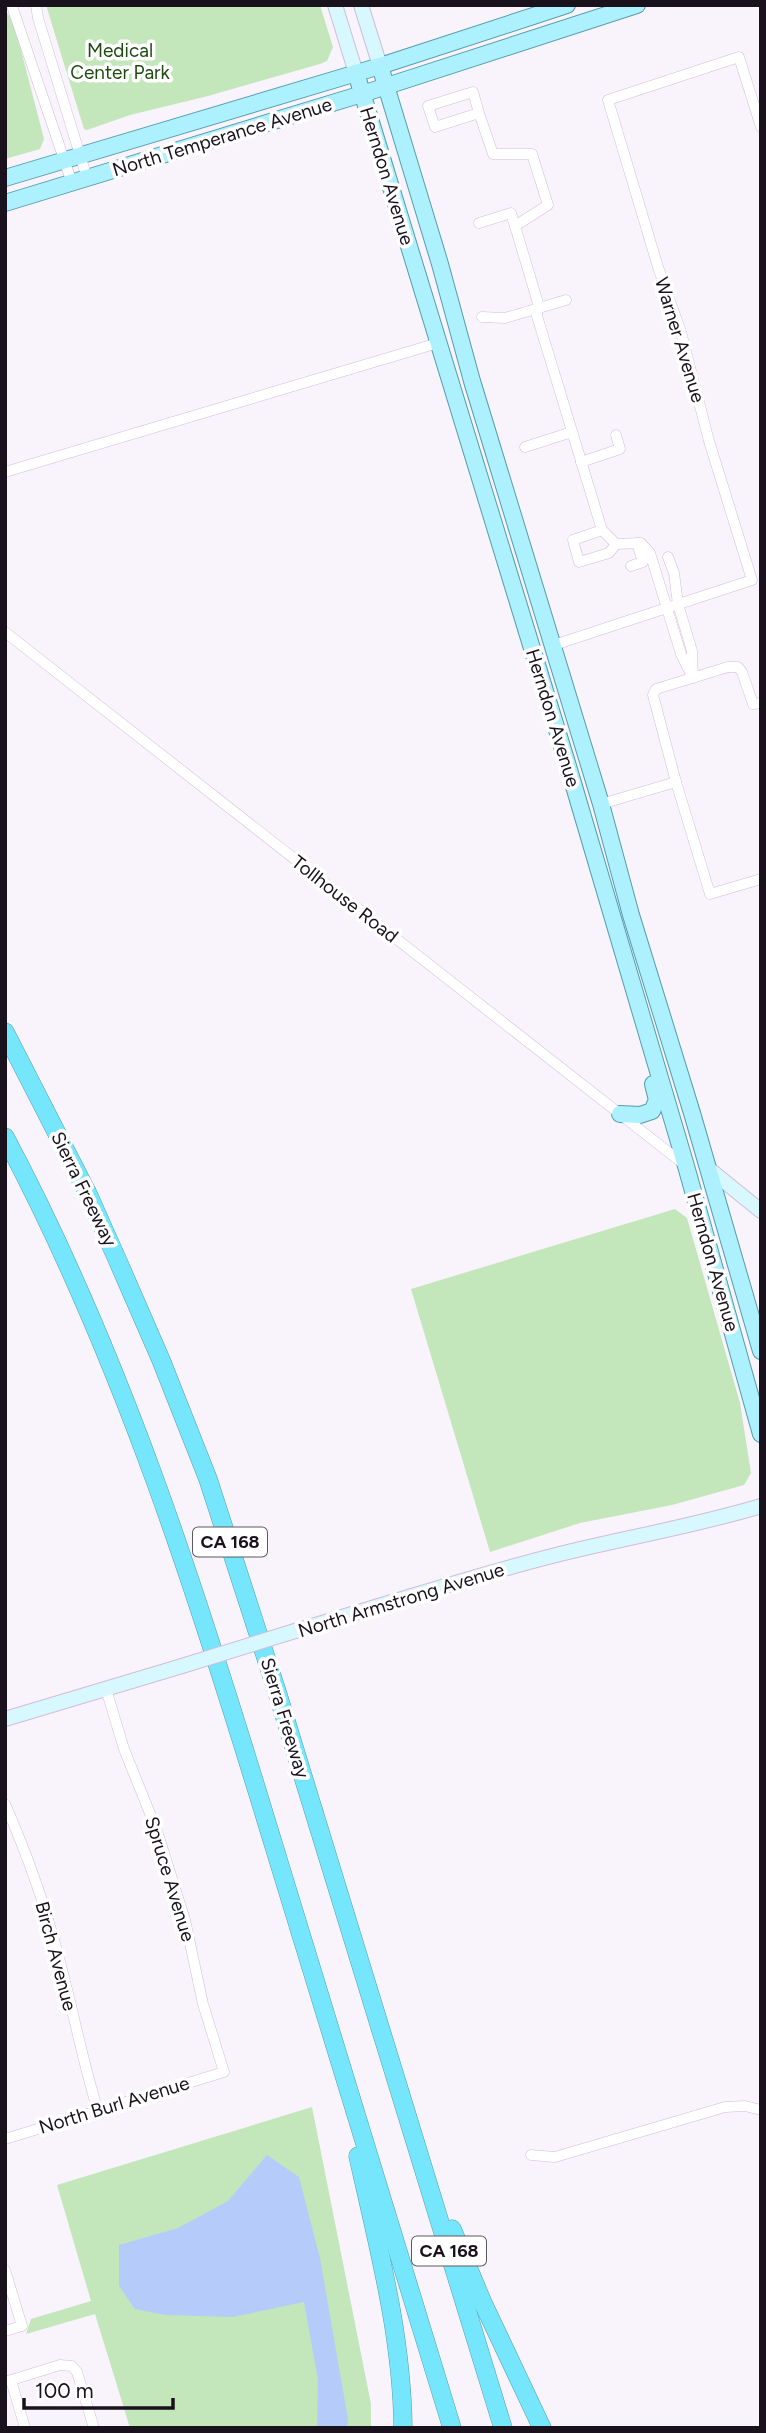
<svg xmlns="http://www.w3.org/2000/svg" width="766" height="2433" font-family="Figtree,sans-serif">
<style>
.green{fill:#c3e6bb}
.water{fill:#b5ccfa}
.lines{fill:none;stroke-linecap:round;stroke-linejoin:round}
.street-casing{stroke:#d2bcdb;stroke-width:11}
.secondary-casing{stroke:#d2bcdb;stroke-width:16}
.primary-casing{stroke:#559cae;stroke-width:18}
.highway-casing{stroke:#559cae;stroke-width:19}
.street{stroke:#fff;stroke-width:10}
.secondary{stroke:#d6f8fe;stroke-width:14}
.primary{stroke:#adf0fe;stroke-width:16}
.highway{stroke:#76e6fd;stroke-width:18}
.secondary-bridge-casing{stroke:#d2bcdb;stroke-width:16;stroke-linecap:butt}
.secondary-bridge{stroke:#d6f8fe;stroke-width:14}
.labels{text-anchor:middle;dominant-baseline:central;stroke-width:7;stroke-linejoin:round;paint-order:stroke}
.shield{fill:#fff;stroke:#5e5960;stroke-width:2}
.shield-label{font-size:18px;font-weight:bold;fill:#19121c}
.park-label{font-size:19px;fill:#1e4b12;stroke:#fff}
.street-label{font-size:19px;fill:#19121c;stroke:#fff}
</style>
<rect width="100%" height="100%" fill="#f9f4fb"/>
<!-- green -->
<g class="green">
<polygon points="46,5 320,5 333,47 327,61 320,64 208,96 130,115 87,130 84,129"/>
<polygon points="5,10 14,23 44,139 40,149 5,159"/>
<polygon points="675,1209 687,1218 740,1403 751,1473 744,1485 672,1505 580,1523 490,1552 411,1289"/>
<polygon points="312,2107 371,2404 371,2428 130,2428 95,2314 26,2334 31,2319 91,2301 57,2185"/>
</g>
<!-- water -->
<polygon class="water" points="267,2155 299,2177 320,2258 348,2419 347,2428 317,2428 318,2380 304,2302 233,2317 165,2315 135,2309 119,2286 119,2245 178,2228 228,2201"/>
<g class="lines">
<defs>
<g id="street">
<polyline points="36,5 38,18 87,178"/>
<polyline points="12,6 72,183"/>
<polygon points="473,92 479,113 435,127 428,106"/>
<polyline points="479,113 493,154 532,154 548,205 515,226 538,303 537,316 602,530 616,544 641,543 650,553 681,654 693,678 692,651 678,604 674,573 668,557"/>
<polyline points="479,223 511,213 515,226"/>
<polyline points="482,317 505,318 566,300"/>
<polyline points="525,447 572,432"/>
<polyline points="581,462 620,449 616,435"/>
<polyline points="5,472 438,343"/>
<polyline points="602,530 573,540 579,562 609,553 616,544"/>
<polyline points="631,566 643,562 637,543"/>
<polyline points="5,632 685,1165"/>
<polyline points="551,646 752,580 709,441 681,332 658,267 608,100 739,57 761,127"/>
<polyline points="761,703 753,704 742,672 738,667 728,667 656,689 653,695 676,782 710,894 761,879"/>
<polyline points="601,804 676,782"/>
<path d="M5,1804C28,1856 47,1911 61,1966C74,2014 83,2063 98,2111"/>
<polyline points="5,2139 224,2072 203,2004 185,1920 157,1831 124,1749 106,1689"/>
<polyline points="531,2155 555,2157 725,2107 745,2106 761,2110"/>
<polyline points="5,2270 22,2326 5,2331"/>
<polyline points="11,2380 25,2428"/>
<polyline points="5,2382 60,2365 72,2366 77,2372 94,2428"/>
</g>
<g id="secondary">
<polyline points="335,5 356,73"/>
<polyline points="361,5 380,66"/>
<polyline points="709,1169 761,1211"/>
<path d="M295,1631C381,1606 466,1578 552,1556C622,1538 692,1527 761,1506"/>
<polyline points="5,1719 182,1666"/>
</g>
<g id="primary">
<polyline points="380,66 440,264 472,381 601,804 631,915 692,1113 761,1351"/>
<polyline points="356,73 568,766 686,1166 761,1434"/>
<polyline points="5,178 380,66 567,5"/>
<polyline points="5,203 362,94 637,5"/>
<polyline points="620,1114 640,1115 652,1111 657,1100 653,1084"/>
</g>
<g id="highway">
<polyline points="5,1032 88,1194 117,1259 161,1360 208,1479 278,1695 503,2428"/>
<path d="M5,1137C124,1361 200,1602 273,1843C333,2038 393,2233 452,2428"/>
<path d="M358,2156C378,2246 402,2335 403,2428"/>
<polyline points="452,2229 482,2301 542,2428"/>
</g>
</defs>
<!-- street casing -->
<use href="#street" class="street-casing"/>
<!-- secondary casing -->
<use href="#secondary" class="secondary-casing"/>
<!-- primary casing -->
<use href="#primary" class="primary-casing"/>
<!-- highway casing -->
<use href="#highway" class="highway-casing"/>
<!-- street -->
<use href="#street" class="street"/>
<!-- secondary -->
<use href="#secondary" class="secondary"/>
<!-- primary -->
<use href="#primary" class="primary"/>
<!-- highway -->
<use href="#highway" class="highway"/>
<defs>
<polyline id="secondary-bridge" points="182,1666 295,1631"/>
</defs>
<!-- secondary-bridge casing -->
<use href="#secondary-bridge" class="secondary-bridge-casing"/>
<!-- secondary-bridge -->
<use href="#secondary-bridge" class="secondary-bridge"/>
</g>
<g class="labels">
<!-- shield labels -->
<g class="shield">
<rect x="193" y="1527.5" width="74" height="29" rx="5"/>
<rect x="412" y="2236.5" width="74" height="29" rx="5"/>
</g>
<g class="shield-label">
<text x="230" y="1542">CA 168</text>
<text x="449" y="2251">CA 168</text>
</g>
<!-- park labels -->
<g class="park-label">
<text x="120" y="50">Medical<tspan x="120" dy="22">Center Park</tspan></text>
</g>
<!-- street labels -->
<g class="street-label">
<text transform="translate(222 137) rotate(-17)">North Temperance Avenue</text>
<text transform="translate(387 176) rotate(73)">Herndon Avenue</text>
<text transform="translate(680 340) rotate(73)">Warner Avenue</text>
<text transform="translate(553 718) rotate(73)">Herndon Avenue</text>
<text transform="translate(345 899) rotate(38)">Tollhouse Road</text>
<text transform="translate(84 1189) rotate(64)">Sierra Freeway</text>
<text transform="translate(713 1262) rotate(74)">Herndon Avenue</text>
<text transform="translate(401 1600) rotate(-17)">North Armstrong Avenue</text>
<text transform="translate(285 1718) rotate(73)">Sierra Freeway</text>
<text transform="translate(170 1879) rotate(73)">Spruce Avenue</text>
<text transform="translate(56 1956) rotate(75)">Birch Avenue</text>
<text transform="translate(114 2105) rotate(-17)">North Burl Avenue</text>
</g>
</g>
<!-- border -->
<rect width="766" height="2433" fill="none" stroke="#19121c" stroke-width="14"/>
<!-- scale -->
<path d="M24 2398v10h149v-10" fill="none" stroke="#19121c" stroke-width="3.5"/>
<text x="35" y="2398" font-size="21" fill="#19121c" stroke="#ffffff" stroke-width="5" paint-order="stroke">100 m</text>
</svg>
